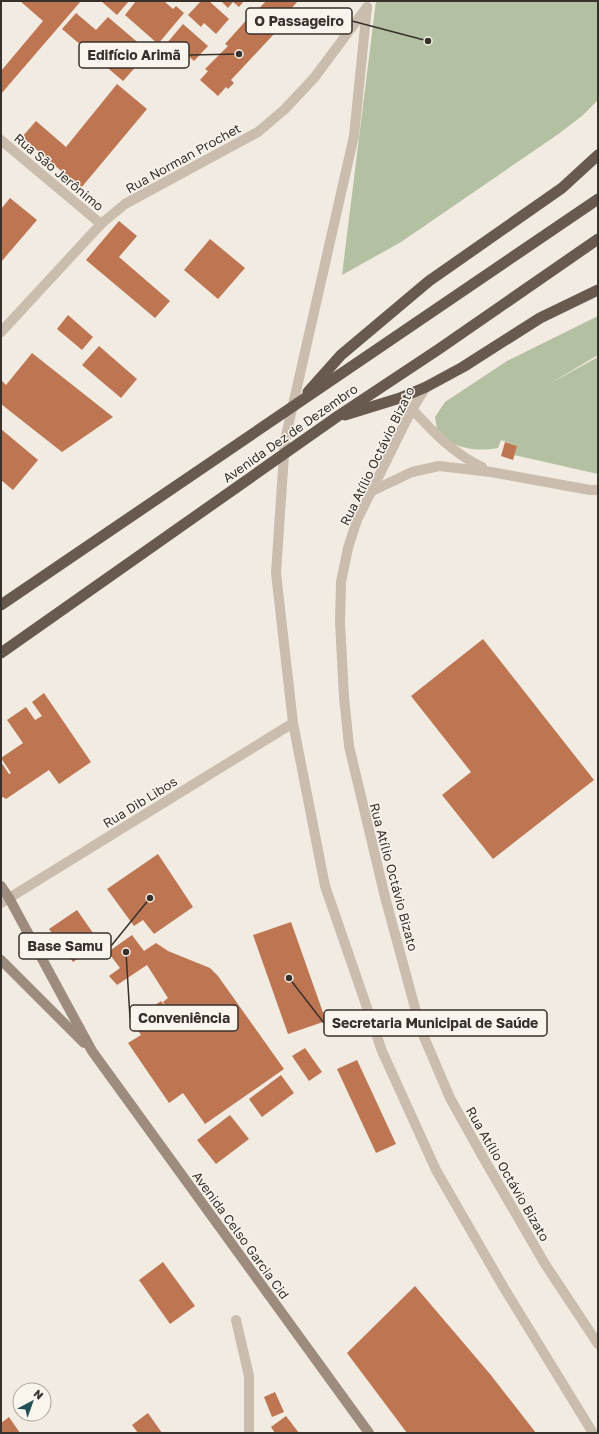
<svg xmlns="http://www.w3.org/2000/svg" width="599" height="1434" font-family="'Golos Text',sans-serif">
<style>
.green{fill:#b3c0a1}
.building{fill:#be7652}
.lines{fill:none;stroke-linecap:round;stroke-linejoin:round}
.service{stroke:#cabdad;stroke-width:10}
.minor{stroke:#cabdad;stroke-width:10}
.tertiary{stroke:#cabdad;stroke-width:10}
.secondary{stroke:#9d8c7e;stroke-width:10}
.trunk{stroke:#695a50;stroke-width:11}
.labels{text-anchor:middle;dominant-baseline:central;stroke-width:3;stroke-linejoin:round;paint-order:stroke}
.street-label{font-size:13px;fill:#38302b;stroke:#f9f5ed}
.leader{fill:none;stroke:#38302b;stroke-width:1.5}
.callout-dot{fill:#38302b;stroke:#f9f5ed;stroke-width:1.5}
.callout{fill:#f9f5ed;stroke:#38302b;stroke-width:1.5}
.callout-label{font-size:14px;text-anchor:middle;font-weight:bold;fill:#38302b}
</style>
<rect width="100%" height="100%" fill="#f2ebe1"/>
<!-- green -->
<g class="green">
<polygon points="376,1 598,1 598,100 582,116 557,135 401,242 342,275"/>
<path d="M598,316V355L549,384L598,357V474L514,455L517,446L501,440L498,448C471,452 461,448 438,436L435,417L445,402L507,361Z"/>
</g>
<!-- building -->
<g class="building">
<polygon points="20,1 81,1 1,94 1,71 43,21"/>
<polygon points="101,1 129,1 117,15"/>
<polygon points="136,1 164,1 173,9 176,6 184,13 158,44 125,15"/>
<polygon points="201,1 209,1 229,19 216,34 204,23 201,27 188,15"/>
<polygon points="221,1 244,1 239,7 233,2 228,8"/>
<polygon points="266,1 298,1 290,10 292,12 287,17 285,15 271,31 274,34 231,80 234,83 228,89 226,87 218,96 200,80 208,71 205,69 228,46 225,44 250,16 251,17"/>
<polygon points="76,13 96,30 108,17 149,52 123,81 62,29"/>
<polygon points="183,24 208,46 194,61 183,51 180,54 167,43"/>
<polygon points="117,84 147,109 81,188 22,137 36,121 66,147"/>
<polygon points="10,198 37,220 1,262 1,209"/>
<polygon points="119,221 137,236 119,257 170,301 155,318 86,260"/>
<polygon points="210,239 245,268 218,299 184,270"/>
<polygon points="68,315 93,337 82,350 57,329"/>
<polygon points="99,346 137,379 121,398 82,365"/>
<polygon points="32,353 113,417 62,452 1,404 1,383 2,381 6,385"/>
<polygon points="1,429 38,460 13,490 1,480"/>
<polygon points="505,442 517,446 513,460 501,456"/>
<polygon points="483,639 594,780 493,859 442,795 471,772 411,696"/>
<polygon points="44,693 91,762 59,784 49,770 6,799 3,797 1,798 1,762 9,774 11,773 1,758 23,743 7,720 26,707 35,720 42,716 32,702"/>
<polygon points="158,854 193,907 154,934 143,920 134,926 107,889"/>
<polygon points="77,910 100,943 73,962 49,929"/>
<polygon points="291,922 326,1021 288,1034 253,935"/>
<polygon points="132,935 144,951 156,943 168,951 210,968 218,976 284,1069 205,1124 183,1093 169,1103 128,1043 141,1035 132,1021 161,1001 171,1014 163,1002 168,998 147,965 117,985 109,976 120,968 108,952"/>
<polygon points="305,1048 322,1072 309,1081 292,1056"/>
<polygon points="357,1060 396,1144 376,1153 337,1069"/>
<polygon points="281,1075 294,1093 262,1117 249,1099"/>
<polygon points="230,1115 249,1139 216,1164 197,1140"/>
<polygon points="163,1262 195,1306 170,1324 139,1280"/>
<polygon points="415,1286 490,1374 536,1433 407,1433 347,1353"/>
<polygon points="275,1392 284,1412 272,1417 264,1397"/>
<polygon points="148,1413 162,1433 138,1433 132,1425"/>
<polygon points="286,1416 299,1433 275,1433 271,1427"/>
<polygon points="9,1417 20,1433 1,1433 1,1423"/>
</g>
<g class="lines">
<!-- service -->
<g class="service">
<path d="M412,409C433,432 454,454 482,467"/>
<polyline points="372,491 412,472 439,466 491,472 590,490 598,490"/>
<polyline points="236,1320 249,1376 249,1433"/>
</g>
<!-- minor -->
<g class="minor">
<polyline points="1,140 101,224"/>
<polyline points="1,903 293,723"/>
</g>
<!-- tertiary -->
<g class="tertiary">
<polyline points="367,7 354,136 285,440 276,573 293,723 325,886 382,1051 436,1170 504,1288 593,1433"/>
<polyline points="1,332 101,224 125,204 258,132 285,109 314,78 367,7"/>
<polyline points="426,387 412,409 357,520 348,548 341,582 340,622 344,697 349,746 385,897 421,1030 450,1098 484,1159 545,1264 598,1344"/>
</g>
<!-- secondary -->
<g class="secondary">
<polyline points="1,886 9,898 92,1051 369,1433"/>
<polyline points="1,960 84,1043"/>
</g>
<!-- trunk -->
<g class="trunk">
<polyline points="308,392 341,355 429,281 562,188 598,155"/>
<polyline points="345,415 400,398 426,387 463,367 540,318 598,290"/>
<polyline points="1,605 598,199"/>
<polyline points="1,653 338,416 439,349 598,239"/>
</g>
</g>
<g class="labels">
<!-- street labels -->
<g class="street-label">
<text transform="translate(183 158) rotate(-29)">Rua Norman Prochet</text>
<text transform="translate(59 172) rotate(40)">Rua São Jerônimo</text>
<text transform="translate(290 433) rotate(-35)">Avenida Dez de Dezembro</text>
<text transform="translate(377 456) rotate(-64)">Rua Atílio Octávio Bizato</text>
<text transform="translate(140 802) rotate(-32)">Rua Dib Libos</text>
<text transform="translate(394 877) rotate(75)">Rua Atílio Octávio Bizato</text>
<text transform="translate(508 1174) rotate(60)">Rua Atílio Octávio Bizato</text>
<text transform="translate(241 1235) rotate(54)">Avenida Celso Garcia Cid</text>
</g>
</g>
<!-- callouts -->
<path class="leader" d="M428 41L352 21M239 54L189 55M150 898L111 946M126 952L130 1018M289 978L324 1023"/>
<g class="callout-dot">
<circle cx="428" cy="41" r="4"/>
<circle cx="239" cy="54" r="4"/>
<circle cx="150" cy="898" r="4"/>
<circle cx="126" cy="952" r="4"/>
<circle cx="289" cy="978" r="4"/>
</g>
<g class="callout">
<rect x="246" y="8" width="106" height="26" rx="4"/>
<rect x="79" y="42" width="110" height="26" rx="4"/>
<rect x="19" y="933" width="92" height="26" rx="4"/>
<rect x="130" y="1005" width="108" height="26" rx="4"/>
<rect x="324" y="1010" width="223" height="26" rx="4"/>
</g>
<g class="callout-label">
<text x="299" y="26">O Passageiro</text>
<text x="134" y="60">Edifício Arimã</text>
<text x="65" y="951">Base Samu</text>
<text x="184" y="1023">Conveniência</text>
<text x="435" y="1028">Secretaria Municipal de Saúde</text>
</g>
<!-- border -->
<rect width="599" height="1434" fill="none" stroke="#38302b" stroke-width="4"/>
<!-- north arrow -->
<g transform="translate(32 1402) rotate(41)"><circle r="19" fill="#f9f5ed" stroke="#aca69f"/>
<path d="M0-3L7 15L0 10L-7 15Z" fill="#235058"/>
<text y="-6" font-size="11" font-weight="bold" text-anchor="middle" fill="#38302b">N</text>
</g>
</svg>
